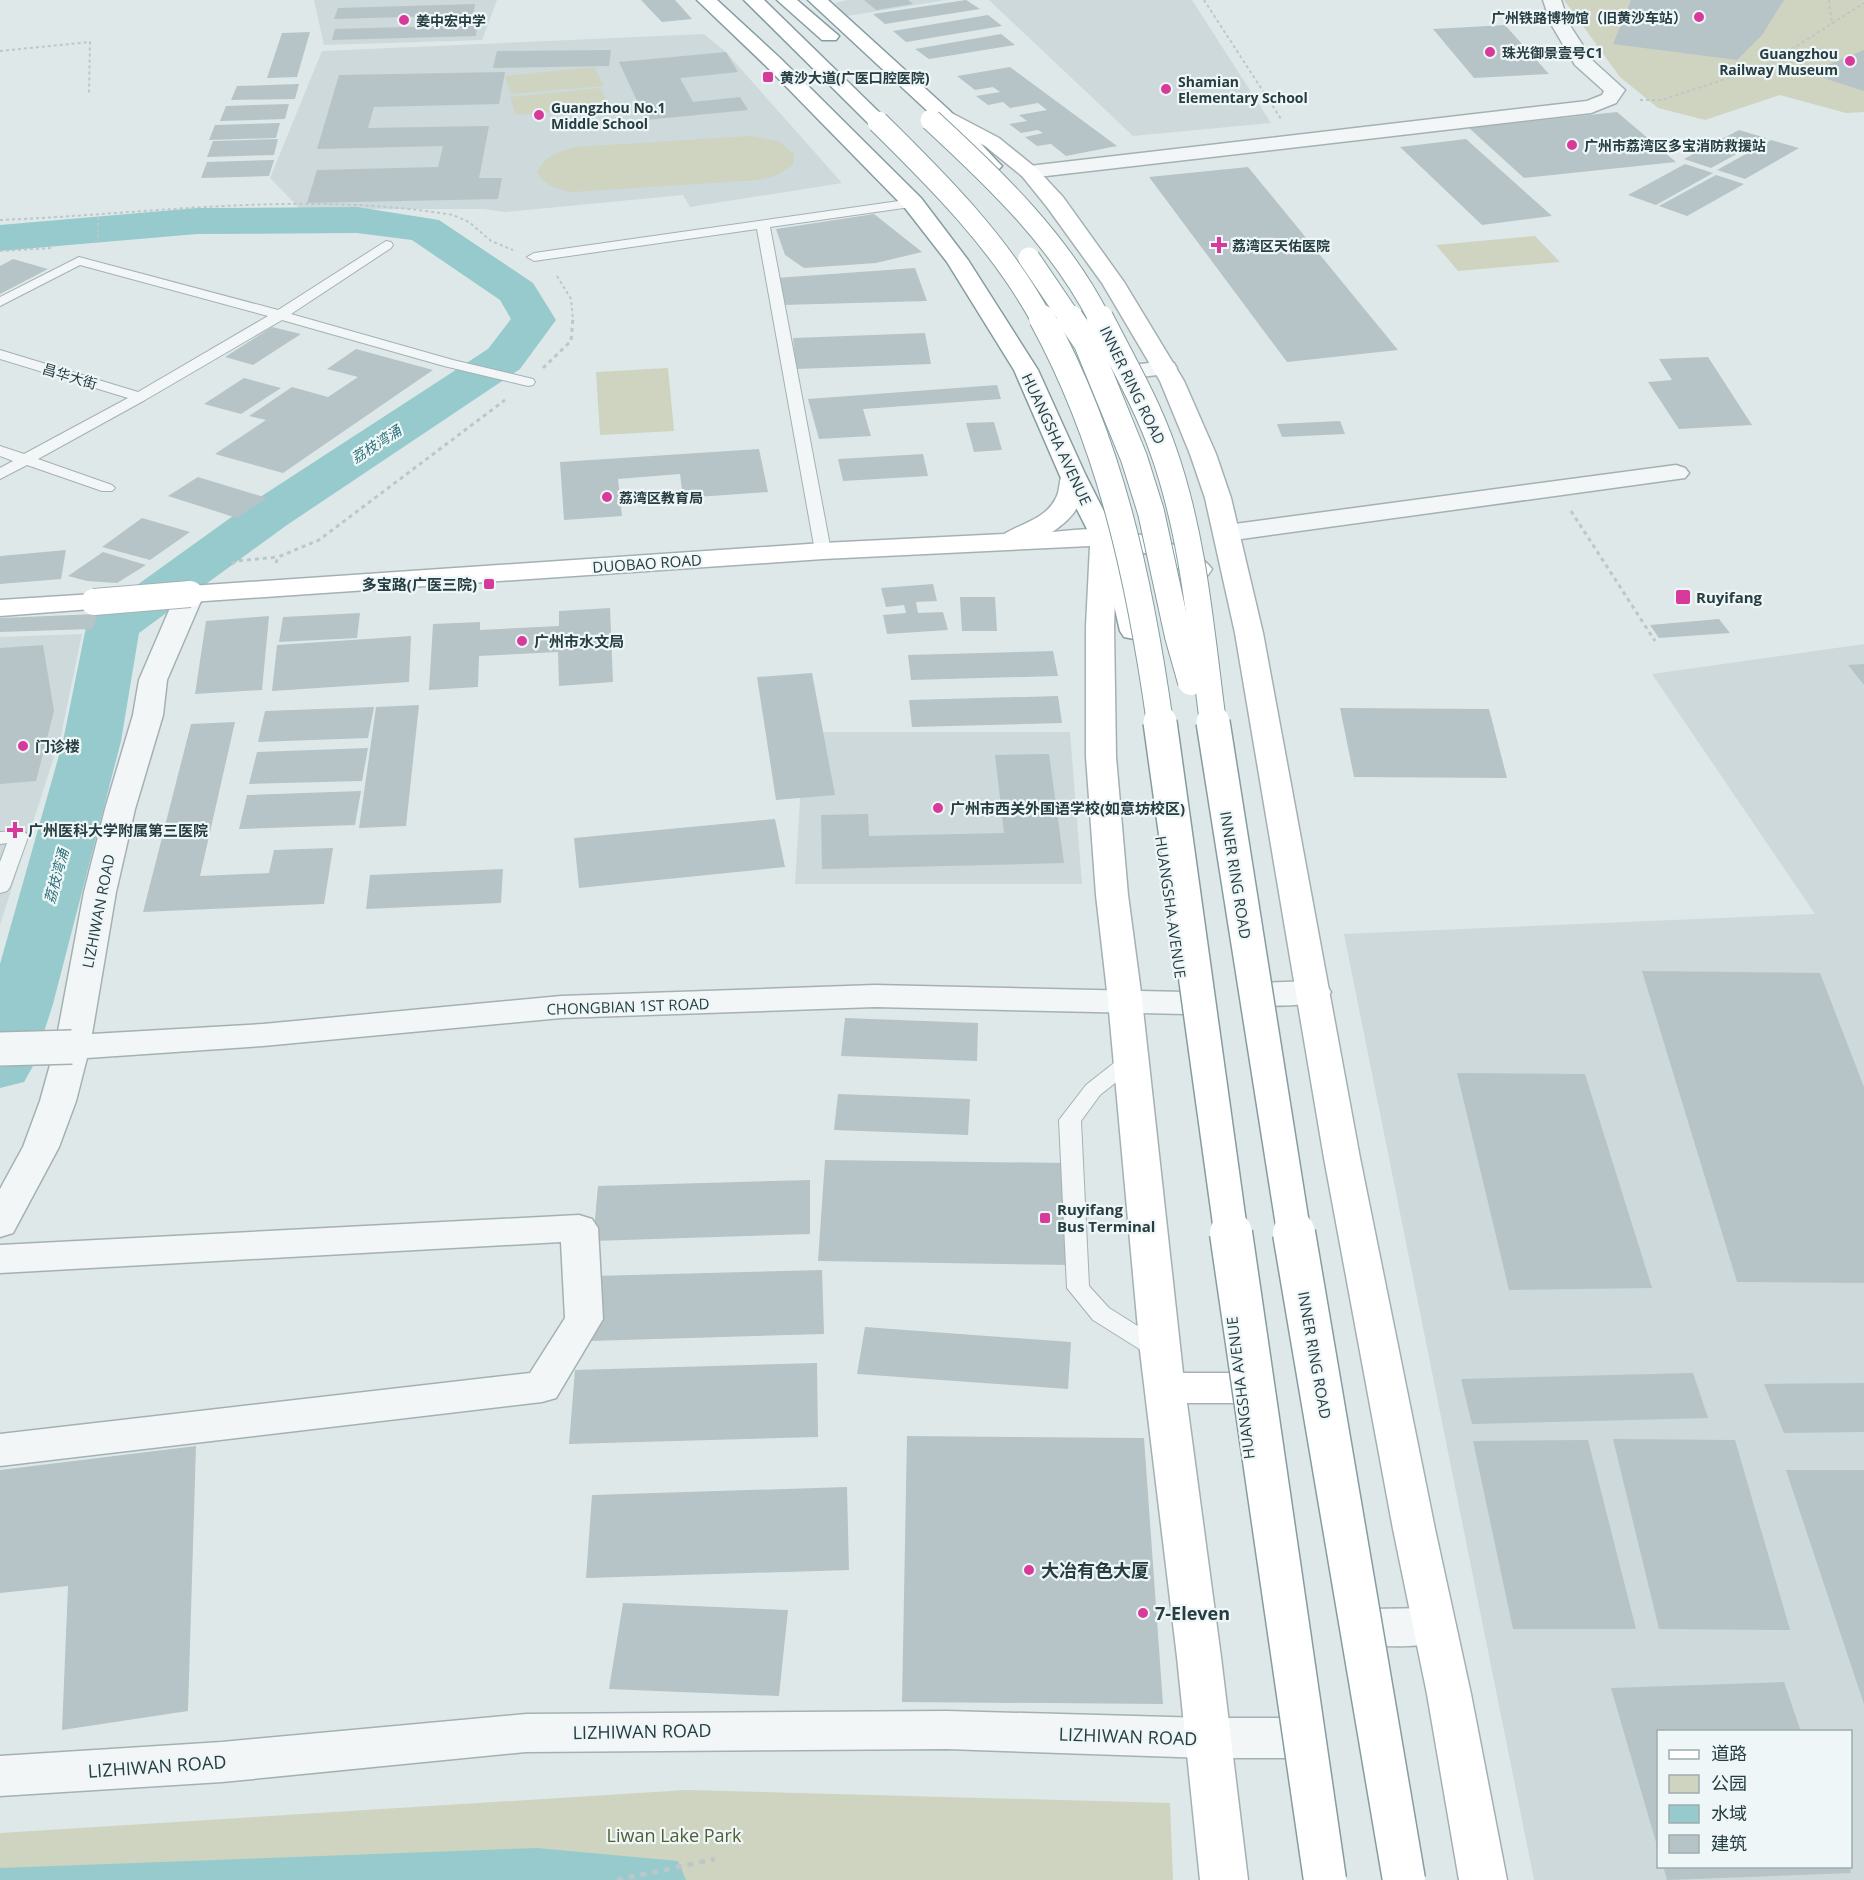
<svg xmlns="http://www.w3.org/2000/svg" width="1864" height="1880" font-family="'Open Sans','Noto Sans SC',sans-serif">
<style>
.built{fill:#cdd9db;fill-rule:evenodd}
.green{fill:#ced4bf}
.water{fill:#97cacc}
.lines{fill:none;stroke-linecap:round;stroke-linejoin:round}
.river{fill:#97cacc;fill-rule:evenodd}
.building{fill:#b6c4c7}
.lane-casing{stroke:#a4b1b4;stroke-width:2}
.street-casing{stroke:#a4b1b4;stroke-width:3}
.secondary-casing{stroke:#a4b1b4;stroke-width:3}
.highway-casing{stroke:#859da1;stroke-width:3}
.path-far2{stroke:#bdc6c8;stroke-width:2;stroke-dasharray:3 3;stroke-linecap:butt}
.path-far1{stroke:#bdc6c8;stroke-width:3;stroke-dasharray:4 4;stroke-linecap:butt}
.path{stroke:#bdc6c8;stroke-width:4.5;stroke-dasharray:6 6;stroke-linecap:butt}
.lane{fill:#f2f6f7;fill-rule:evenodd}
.street{fill:#f2f6f7;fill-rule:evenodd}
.secondary{fill:#fff;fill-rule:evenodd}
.highway{fill:#fff;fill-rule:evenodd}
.street-bridge-casing{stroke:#a4b1b4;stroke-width:36;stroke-linecap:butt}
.secondary-bridge-casing{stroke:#a4b1b4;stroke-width:28;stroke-linecap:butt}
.highway-bridge-far3-casing{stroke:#859da1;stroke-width:23;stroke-linecap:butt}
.highway-bridge-far2-casing{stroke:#859da1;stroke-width:28;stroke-linecap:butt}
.highway-bridge-far1-casing{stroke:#859da1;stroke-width:36;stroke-linecap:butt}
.highway-bridge-casing{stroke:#859da1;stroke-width:45;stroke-linecap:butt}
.street-bridge{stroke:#f2f6f7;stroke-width:33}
.secondary-bridge{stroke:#fff;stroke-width:26}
.highway-bridge-far3{stroke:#fff;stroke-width:21}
.highway-bridge-far2{stroke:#fff;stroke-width:26}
.highway-bridge-far1{stroke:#fff;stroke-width:33}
.highway-bridge{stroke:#fff;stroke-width:42}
.poi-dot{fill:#d83a9c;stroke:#eef6f7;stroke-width:2}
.labels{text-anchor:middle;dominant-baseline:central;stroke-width:4.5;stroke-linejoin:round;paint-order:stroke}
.far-poi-label{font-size:14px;font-weight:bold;fill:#263d42;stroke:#eef6f7;text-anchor:start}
.far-street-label{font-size:14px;fill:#263d42;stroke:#eef6f7}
.far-water-label{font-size:14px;font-style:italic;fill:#2d7279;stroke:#eef6f7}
.street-label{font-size:15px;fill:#263d42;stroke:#eef6f7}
.poi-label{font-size:15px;font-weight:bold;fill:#263d42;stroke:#eef6f7;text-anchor:start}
.near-poi-label{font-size:18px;font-weight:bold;fill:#263d42;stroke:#eef6f7;text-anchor:start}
.near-street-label{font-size:18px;fill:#263d42;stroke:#eef6f7}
.near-park-label{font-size:18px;fill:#4f5e33;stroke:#eef6f7}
</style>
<rect width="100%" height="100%" fill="#dfe8e9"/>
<!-- built -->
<g class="built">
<polygon points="314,0 497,0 482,40 324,45"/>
<polygon points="847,0 946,0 847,16 835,3"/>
<polygon points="989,0 1192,0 1271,123 1133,136"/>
<polygon points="704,34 726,52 842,183 690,207 683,195 505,212 484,209 300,209 270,178 322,51"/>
<polygon points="82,634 61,735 0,925 0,637"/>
<path d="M1864,644V1880H1534L1344,934L1815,914L1652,674ZM1658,1732H1850V1866H1658Z"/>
<polygon points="804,732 1070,732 1082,884 795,884"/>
</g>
<!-- green -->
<g class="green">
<polygon points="1564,0 1864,0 1864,112 1846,113 1780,95 1705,120 1658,108 1620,77"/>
<polygon points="594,67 604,86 511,94 505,76"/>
<polygon points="600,88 610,107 516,115 510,97"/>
<path d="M750,136L778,141L794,154L793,165L775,176L758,180L572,192C556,188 545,186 537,172C546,155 559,151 577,147Z"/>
<polygon points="1535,236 1560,262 1458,271 1436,245"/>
<polygon points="668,368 674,431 600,435 596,372"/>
<polygon points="686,1790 1170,1803 1173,1880 0,1880 0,1833"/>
</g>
<!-- water -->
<polygon class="water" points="537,1848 678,1861 686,1880 0,1880 0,1868"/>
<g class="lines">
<!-- river -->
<polygon class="river" points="357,207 439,220 533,283 556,320 520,369 287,525 139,633 121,741 53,1004 33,1066 24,1082 0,1088 0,964 63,741 86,627 94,616 251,503 488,349 511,319 500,300 412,240 357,233 197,234 0,251 0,225 197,208"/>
</g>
<!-- building -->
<g class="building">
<polygon points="641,0 675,0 692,19 662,22"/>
<polygon points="864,0 908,0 913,4 876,10"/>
<polygon points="966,0 980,9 885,24 873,14"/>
<polygon points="1631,0 1784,0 1762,35 1737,60 1613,44"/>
<polygon points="475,4 473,15 334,19 338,8"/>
<polygon points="988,15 1002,26 906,42 893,31"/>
<polygon points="477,25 476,36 332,40 335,29"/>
<polygon points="1505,25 1549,74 1474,78 1433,29"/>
<polygon points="310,32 297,77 267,78 282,33"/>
<polygon points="1001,34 1015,45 929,59 915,49"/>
<polygon points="611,50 609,66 493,68 497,51"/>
<polygon points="1864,50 1864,91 1808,73"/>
<polygon points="726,52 738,72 680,78 693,102 740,97 748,110 646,120 619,62"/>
<polygon points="1010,67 1117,146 1066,156 1051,144 1037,146 1025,137 1043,133 1038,130 1021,133 1009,124 1027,121 1019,115 1047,110 1038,103 1010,108 1003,102 988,105 976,96 1000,92 993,87 975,90 957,76"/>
<polygon points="505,72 499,104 374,107 368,128 489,126 479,178 502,178 498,199 307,203 317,170 438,167 443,146 317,149 339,75"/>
<polygon points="299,84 295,99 231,100 237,86"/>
<polygon points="289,104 285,119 220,121 226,106"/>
<polygon points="1617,112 1676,162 1524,178 1469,128"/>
<polygon points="280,123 276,138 209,140 215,125"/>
<polygon points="1739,130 1766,138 1711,168 1684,159"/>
<polygon points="278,139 274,155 207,157 213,141"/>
<polygon points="1466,139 1552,216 1482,225 1400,147"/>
<polygon points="1771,140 1799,148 1745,179 1717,170"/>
<polygon points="274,160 269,176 201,178 207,162"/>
<polygon points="1685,164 1713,173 1656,205 1628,195"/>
<polygon points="1248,167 1398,350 1287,362 1149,177"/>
<polygon points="1716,175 1744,184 1687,216 1659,206"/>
<polygon points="874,214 922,252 876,263 804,268 785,255 776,229"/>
<polygon points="13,259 48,269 0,294 0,266"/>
<polygon points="915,268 927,301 782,305 776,278"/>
<polygon points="272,327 301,334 253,365 225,357"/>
<polygon points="925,333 931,364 796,369 793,338"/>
<polygon points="356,349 433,370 283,473 215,454 266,420 249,416 292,387 328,397 358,377 327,369"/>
<polygon points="1708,357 1752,425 1679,429 1648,382 1672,380 1659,359"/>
<polygon points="244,378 281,388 241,414 204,404"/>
<polygon points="997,385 1001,399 863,409 871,436 819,439 808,399"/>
<polygon points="1340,421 1345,434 1282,437 1277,424"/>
<polygon points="994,422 1002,450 974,452 966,423"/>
<polygon points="759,449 768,492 683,498 680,474 618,479 622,516 564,520 560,462"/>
<polygon points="923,454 928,476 843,481 838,459"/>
<polygon points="198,477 267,498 237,518 168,496"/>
<polygon points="142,518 190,532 150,560 102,547"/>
<polygon points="66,550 61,579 0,584 0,556"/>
<polygon points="103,552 146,565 117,583 87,581 68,576"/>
<polygon points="933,584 937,601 916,602 918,613 943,612 948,630 887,634 883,615 906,613 904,605 886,607 881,588"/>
<polygon points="960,597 995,597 997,631 962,631"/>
<polygon points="610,608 613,682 559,686 558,652 479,656 478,687 429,690 433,624 480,622 480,630 559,626 559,611"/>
<polygon points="360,613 357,638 279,642 283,617"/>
<polygon points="97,614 93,629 0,632 0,618"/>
<polygon points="269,616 262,690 195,694 206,621"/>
<polygon points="1719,619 1730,633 1659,638 1650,625"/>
<polygon points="411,636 409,682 272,691 277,645"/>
<polygon points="43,645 54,711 36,781 0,784 0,648"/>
<polygon points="1053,651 1058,676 911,680 908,655"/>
<polygon points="1864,664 1864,685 1848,665"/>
<polygon points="812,673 835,795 776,800 757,677"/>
<polygon points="1058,696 1062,723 912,727 909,700"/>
<polygon points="419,705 406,826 359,828 376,707"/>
<polygon points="374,707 368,738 258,742 265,711"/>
<polygon points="1340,708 1489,709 1507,778 1354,777"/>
<polygon points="235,722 200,876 269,873 274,850 333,848 324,904 143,912 191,724"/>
<polygon points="368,748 362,781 249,784 257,752"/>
<polygon points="1049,754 1064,863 822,869 821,815 868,814 869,836 1004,833 995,755"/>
<polygon points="361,791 355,825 239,829 247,795"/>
<polygon points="775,819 785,867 579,888 574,838"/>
<polygon points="503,869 501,903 366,909 370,875"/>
<polygon points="1642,971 1820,973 1864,1087 1864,1283 1737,1282"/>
<polygon points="845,1018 978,1023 977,1061 841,1056"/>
<polygon points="1457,1073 1585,1074 1652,1288 1509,1290"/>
<polygon points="838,1094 970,1099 968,1135 834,1130"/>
<polygon points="825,1160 1067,1163 1071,1265 818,1261"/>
<polygon points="810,1180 810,1234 593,1241 598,1186"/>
<polygon points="822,1270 824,1334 590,1341 594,1276"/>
<polygon points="865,1327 1071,1342 1068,1389 857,1374"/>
<polygon points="817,1363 818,1437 569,1444 575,1370"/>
<polygon points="1693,1373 1708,1418 1472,1424 1461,1379"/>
<polygon points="1864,1383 1864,1432 1784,1433 1764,1384"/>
<polygon points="907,1436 1144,1438 1163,1704 902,1702"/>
<polygon points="1613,1439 1735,1440 1790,1630 1659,1629"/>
<polygon points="1588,1440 1636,1629 1513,1629 1473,1441"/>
<polygon points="196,1446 188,1711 62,1730 68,1586 0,1593 0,1470"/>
<polygon points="1786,1470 1864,1470 1864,1704"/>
<polygon points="847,1487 849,1570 586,1578 592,1495"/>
<polygon points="623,1603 788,1610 779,1696 609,1689"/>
<polygon points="1784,1682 1801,1732 1658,1732 1658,1849 1611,1688"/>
<polygon points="1663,1866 1849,1866 1851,1873 1667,1880"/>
</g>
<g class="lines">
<defs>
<g id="lane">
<polygon points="913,199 918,200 919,203 918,206 770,227 831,551 823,556 815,551 757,229 534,261 527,257 534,253"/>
<polygon points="386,241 391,242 393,245 391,248 291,314 453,360 533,379 535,382 533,385 528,386 444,366 282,320 145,400 38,459 112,485 115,488 112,491 102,491 27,465 0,479 0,468 13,461 0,456 0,446 24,454 128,398 0,359 0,350 138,392 268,316 80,265 0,306 0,297 79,257 278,310"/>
<polygon points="19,831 26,833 28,837 10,887 7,891 0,893 0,862 7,843 0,844 0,832"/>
<polygon points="1131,1053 1138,1055 1141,1060 1138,1065 1100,1095 1081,1121 1089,1286 1109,1308 1168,1345 1172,1351 1168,1357 1160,1360 1152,1357 1093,1320 1067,1288 1059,1120 1086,1085 1124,1055"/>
</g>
<g id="street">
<polygon points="1543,0 1561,0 1569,24 1593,61 1625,90 1616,103 1591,113 1029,178 1022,176 1018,172 1022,168 1029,166 1587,101 1602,95 1604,91 1575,65 1551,24"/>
<polygon points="1165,361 1174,363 1177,368 1174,373 1133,378 1124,376 1121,371 1124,366"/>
<polygon points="1676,465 1685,468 1689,473 1685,478 1227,541 1218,539 1214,533 1218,527 1227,525"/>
<polygon points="190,586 200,588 204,594 167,680 163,715 135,809 116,892 92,1034 263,1024 561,996 875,985 1185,992 1197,995 1202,1003 1197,1011 1185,1014 875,1007 561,1018 263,1046 87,1058 76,1101 59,1147 13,1233 0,1237 0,1189 23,1147 40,1101 55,1047 84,892 105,809 133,715 139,680 176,594 180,588"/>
<path d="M1314,981L1326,984L1331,992L1326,1000C1302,1006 1270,1008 1246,1002L1241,994L1246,986L1258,983Z"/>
<polygon points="579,1215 592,1219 598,1228 603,1319 556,1398 542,1402 0,1466 0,1434 530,1373 565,1318 561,1242 0,1273 0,1245"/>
<path d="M1434,1608L1449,1613L1456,1626L1449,1639C1423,1648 1379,1649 1353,1640L1346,1627L1353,1614L1368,1609Z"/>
<polygon points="947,1711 1207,1718 1285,1718 1301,1724 1308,1738 1301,1752 1285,1758 1207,1758 947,1749 526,1752 222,1782 0,1796 0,1756 222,1742 526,1714"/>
</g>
<g id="secondary">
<polygon points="942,108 999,138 1036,168 1063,197 1124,282 1184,381 1216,454 1231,498 1263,633 1360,1158 1435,1529 1471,1694 1507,1880 1459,1880 1427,1694 1393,1529 1324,1158 1235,633 1205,498 1190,454 1160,381 1102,283 1047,207 1022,176 985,146 935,118 932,114 935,110"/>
<path d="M1073,468L1082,471L1086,476C1084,502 1075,517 1052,532C1069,531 1087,528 1104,529C1132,531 1195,545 1212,569L1208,575C1187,580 1174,563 1155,556C1143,552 1129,550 1117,548L1114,626L1116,757L1128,895L1142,1000L1183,1373H1239L1253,1377L1259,1388L1253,1399L1239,1403H1187L1221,1657L1248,1880H1200L1177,1657L1140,1351L1108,1000L1096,895L1086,757V626L1090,546L823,559L190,602L180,600L176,594L180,588L190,586L823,543L1004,534C1022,523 1046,519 1056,498C1061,489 1058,479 1064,471Z"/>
<polygon points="94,594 104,596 108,602 104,608 0,616 0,600"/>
</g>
<g id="highway">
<polygon points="697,0 717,0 780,58 921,198 968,260 1038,370 1086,476 1117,537 1141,601 1148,631 1144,637 1134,639 1124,637 1120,631 1113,601 1091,537 1060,476 1014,370 947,262 905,208 766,66"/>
<polygon points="744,0 764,0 885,118 888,122 885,126 871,126"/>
<polygon points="777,0 797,0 839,36 836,40 822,40"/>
<polygon points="808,0 828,0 949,110 998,162 1002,166 998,170 991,172 984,170 935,118"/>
</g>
</defs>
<!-- lane casing -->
<use href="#lane" class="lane-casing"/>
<!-- street casing -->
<use href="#street" class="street-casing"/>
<!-- secondary casing -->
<use href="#secondary" class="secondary-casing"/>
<!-- highway casing -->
<use href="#highway" class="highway-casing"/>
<!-- path-far2 -->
<g class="path-far2">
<polyline points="1204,0 1281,119"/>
<polyline points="1829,0 1832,24"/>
<polyline points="0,51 90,42 89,93"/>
<polyline points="1640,100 1662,100 1767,65 1864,3"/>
<path d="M0,220C152,214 301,190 453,215L469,222L491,241L513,250"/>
<polyline points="95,243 98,239 98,216"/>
<polyline points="0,251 52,248"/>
<polyline points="557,276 571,299 573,320"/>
</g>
<!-- path-far1 -->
<g class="path-far1">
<polyline points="543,368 571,341 573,318"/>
<polyline points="1571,511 1655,641"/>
<polyline points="276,563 278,557 319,540 505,400"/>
<polyline points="232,564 236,561 278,557"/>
</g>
<!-- path -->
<polyline class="path" points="617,1880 715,1859"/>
<!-- lane -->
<use href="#lane" class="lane"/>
<!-- street -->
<use href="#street" class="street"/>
<!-- secondary -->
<use href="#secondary" class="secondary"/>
<!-- highway -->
<use href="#highway" class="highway"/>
<defs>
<polyline id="street-bridge" points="0,1049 72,1047"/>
<polyline id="secondary-bridge" points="94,602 190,594"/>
<g id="highway-bridge-far3">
<path d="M931,120C996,180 1060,241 1100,320"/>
<path d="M878,122C939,182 1001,244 1042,320"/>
<polyline points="1029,258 1071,320"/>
</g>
<g id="highway-bridge-far2">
<path d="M1042,318C1111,444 1140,582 1160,723"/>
<polyline points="1070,318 1087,343 1134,458 1151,512 1178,636 1191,682"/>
<path d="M1100,318C1122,361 1147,404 1163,450C1194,537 1201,632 1213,723"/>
</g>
<g id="highway-bridge-far1">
<polyline points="1160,722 1231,1234"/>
<polyline points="1213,722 1294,1234"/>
</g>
<g id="highway-bridge">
<polyline points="1231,1233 1325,1880"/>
<polyline points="1294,1233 1404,1880"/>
</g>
</defs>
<!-- street-bridge casing -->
<use href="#street-bridge" class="street-bridge-casing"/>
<!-- secondary-bridge casing -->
<use href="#secondary-bridge" class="secondary-bridge-casing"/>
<!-- highway-bridge-far3 casing -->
<use href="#highway-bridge-far3" class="highway-bridge-far3-casing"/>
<!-- highway-bridge-far2 casing -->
<use href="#highway-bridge-far2" class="highway-bridge-far2-casing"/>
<!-- highway-bridge-far1 casing -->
<use href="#highway-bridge-far1" class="highway-bridge-far1-casing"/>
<!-- highway-bridge casing -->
<use href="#highway-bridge" class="highway-bridge-casing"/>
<!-- street-bridge -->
<use href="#street-bridge" class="street-bridge"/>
<!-- secondary-bridge -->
<use href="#secondary-bridge" class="secondary-bridge"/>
<!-- highway-bridge-far3 -->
<use href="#highway-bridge-far3" class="highway-bridge-far3"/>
<!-- highway-bridge-far2 -->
<use href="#highway-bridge-far2" class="highway-bridge-far2"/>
<!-- highway-bridge-far1 -->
<use href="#highway-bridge-far1" class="highway-bridge-far1"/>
<!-- highway-bridge -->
<use href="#highway-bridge" class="highway-bridge"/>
</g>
<!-- markers -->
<g class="poi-dot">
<circle cx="1699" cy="17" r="6"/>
<circle cx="404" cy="20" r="6"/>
<circle cx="1490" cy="52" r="6"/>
<circle cx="1850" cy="61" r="6"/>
<rect x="762" y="71" width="12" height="12" rx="3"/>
<circle cx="1166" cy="89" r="6"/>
<circle cx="539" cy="115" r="6"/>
<circle cx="1572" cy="145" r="6"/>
<path d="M1216 236h6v6h6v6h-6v6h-6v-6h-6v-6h6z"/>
<circle cx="607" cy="497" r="6"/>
<rect x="483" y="578" width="12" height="12" rx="3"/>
<rect x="1675" y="589" width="16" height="16" rx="3"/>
<circle cx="522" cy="641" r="6"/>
<circle cx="23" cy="746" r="6"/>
<circle cx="938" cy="808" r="6"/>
<path d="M12 821h6v6h6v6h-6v6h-6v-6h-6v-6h6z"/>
<rect x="1039" y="1212" width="12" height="12" rx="3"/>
<circle cx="1029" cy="1570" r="6"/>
<circle cx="1143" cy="1613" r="6"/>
</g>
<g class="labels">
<!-- far-poi labels -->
<g class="far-poi-label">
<text x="1687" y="17" text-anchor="end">广州铁路博物馆（旧黄沙车站）</text>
<text x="416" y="20">姜中宏中学</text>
<text x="1502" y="52">珠光御景壹号C1</text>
<text x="1838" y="53" text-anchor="end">Guangzhou<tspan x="1838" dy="16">Railway Museum</tspan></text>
<text x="780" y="77">黄沙大道(广医口腔医院)</text>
<text x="1178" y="81">Shamian<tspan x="1178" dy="16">Elementary School</tspan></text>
<text x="551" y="107">Guangzhou No.1<tspan x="551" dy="16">Middle School</tspan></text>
<text x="1584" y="145">广州市荔湾区多宝消防救援站</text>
<text x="1232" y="245">荔湾区天佑医院</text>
<text x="619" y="497">荔湾区教育局</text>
</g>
<!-- far-street labels -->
<g class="far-street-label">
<text transform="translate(70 376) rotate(17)">昌华大街</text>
</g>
<!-- far-water labels -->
<g class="far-water-label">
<text transform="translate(376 444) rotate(-33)">荔枝湾涌</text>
<text transform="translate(56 876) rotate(-75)">荔枝湾涌</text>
</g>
<!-- street labels -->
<g class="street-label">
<text transform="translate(1133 385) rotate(64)">INNER RING ROAD</text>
<text transform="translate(1057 439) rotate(65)">HUANGSHA AVENUE</text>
<text transform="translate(647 563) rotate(-4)">DUOBAO ROAD</text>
<text transform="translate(1236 875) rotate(81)">INNER RING ROAD</text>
<text transform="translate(1171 907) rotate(82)">HUANGSHA AVENUE</text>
<text transform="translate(98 911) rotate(-79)">LIZHIWAN ROAD</text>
<text transform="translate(628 1006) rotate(-2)">CHONGBIAN 1ST ROAD</text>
<text transform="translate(1315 1355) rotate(80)">INNER RING ROAD</text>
<text transform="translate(1240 1388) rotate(-97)">HUANGSHA AVENUE</text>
</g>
<!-- poi labels -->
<g class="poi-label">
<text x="477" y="584" text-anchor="end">多宝路(广医三院)</text>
<text x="1696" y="597">Ruyifang</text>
<text x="534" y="641">广州市水文局</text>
<text x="35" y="746">门诊楼</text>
<text x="950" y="808">广州市西关外国语学校(如意坊校区)</text>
<text x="28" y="830">广州医科大学附属第三医院</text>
<text x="1057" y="1209">Ruyifang<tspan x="1057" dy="17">Bus Terminal</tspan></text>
</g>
<!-- near-poi labels -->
<g class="near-poi-label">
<text x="1041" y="1570">大冶有色大厦</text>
<text x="1155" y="1613">7-Eleven</text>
</g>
<!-- near-street labels -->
<g class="near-street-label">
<text transform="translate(642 1731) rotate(-1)">LIZHIWAN ROAD</text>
<text transform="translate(1128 1736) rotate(2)">LIZHIWAN ROAD</text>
<text transform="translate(157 1766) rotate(-4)">LIZHIWAN ROAD</text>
</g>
<!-- near-park labels -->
<g class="near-park-label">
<text x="674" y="1835">Liwan Lake Park</text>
</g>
</g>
<!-- legend -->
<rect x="1657" y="1730" width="195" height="138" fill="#eef6f7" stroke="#9eacaf" stroke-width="1.5"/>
<rect x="1669" y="1750" width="30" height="9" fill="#ffffff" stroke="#9eacaf" stroke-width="1.5"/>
<text x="1711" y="1760" font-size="18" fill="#263d42">道路</text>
<rect x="1669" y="1775" width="30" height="18" fill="#ced4bf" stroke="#9eacaf" stroke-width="1.5"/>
<text x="1711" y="1790" font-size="18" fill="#263d42">公园</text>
<rect x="1669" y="1805" width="30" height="18" fill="#97cacc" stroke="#9eacaf" stroke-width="1.5"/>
<text x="1711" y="1820" font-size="18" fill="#263d42">水域</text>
<rect x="1669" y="1835" width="30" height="18" fill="#b6c4c7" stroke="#9eacaf" stroke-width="1.5"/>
<text x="1711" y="1850" font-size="18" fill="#263d42">建筑</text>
</svg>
